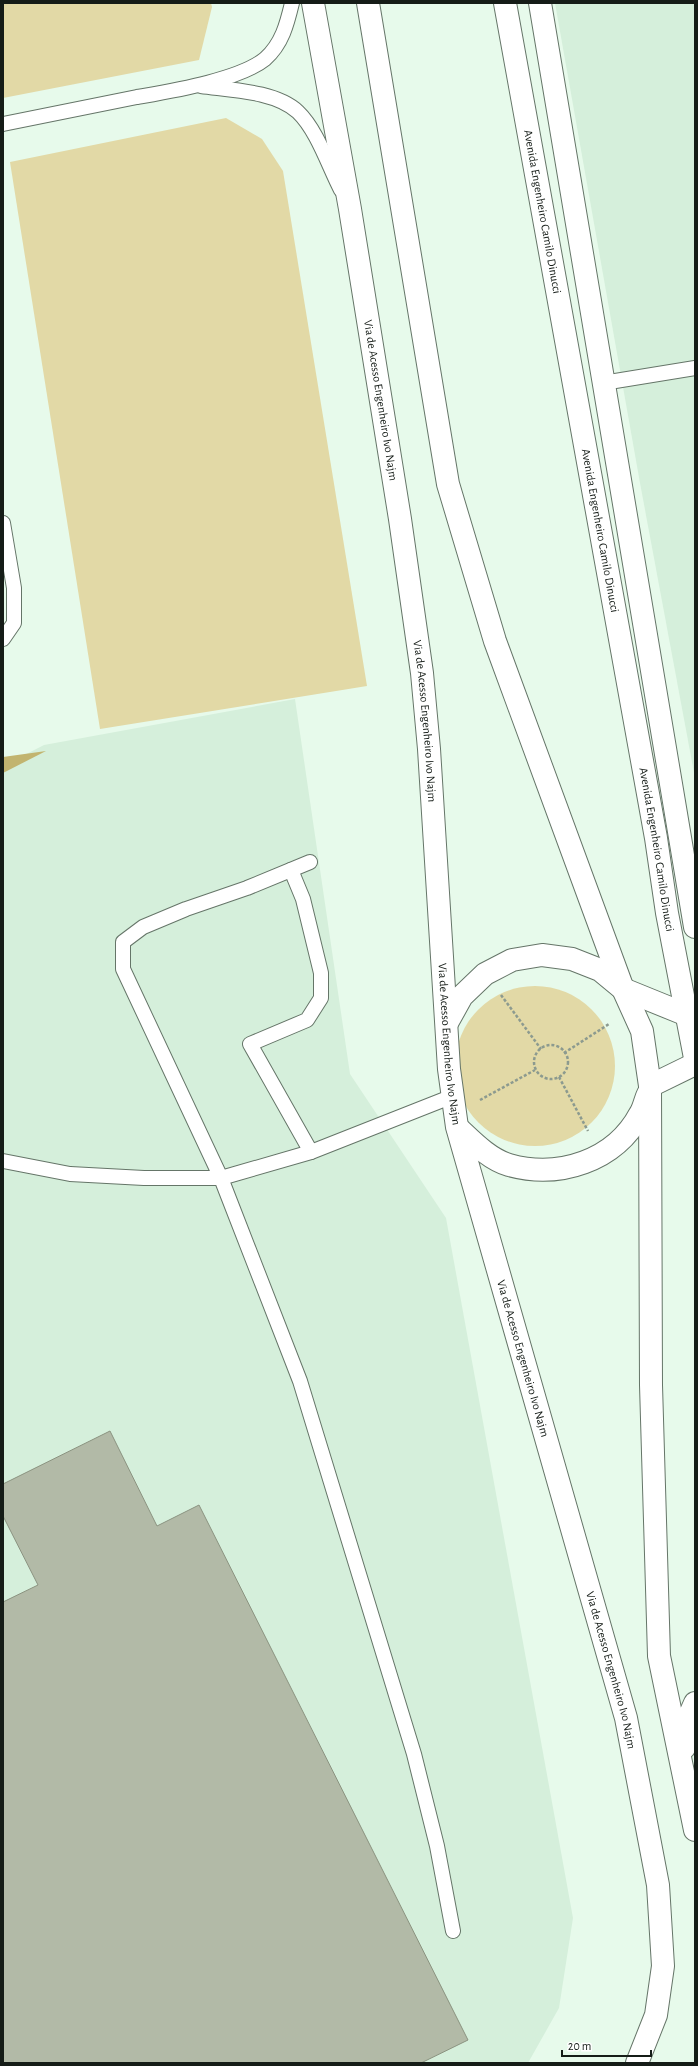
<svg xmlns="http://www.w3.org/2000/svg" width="698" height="2066" font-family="'Alegreya Sans',sans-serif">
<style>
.built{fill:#d5efdb}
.green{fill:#e2d9a6}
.forest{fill:#c2b46f}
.building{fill:#b2baa7;stroke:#8b9380}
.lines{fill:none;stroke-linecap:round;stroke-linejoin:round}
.lane-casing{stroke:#657568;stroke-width:16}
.secondary-casing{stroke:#657568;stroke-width:24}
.path{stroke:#8c9a8f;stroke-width:2.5;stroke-dasharray:3 2;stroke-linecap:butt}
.lane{stroke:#fff;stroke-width:14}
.secondary{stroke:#fff;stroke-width:22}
.labels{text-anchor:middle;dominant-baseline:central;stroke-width:4;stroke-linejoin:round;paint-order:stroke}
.street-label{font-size:12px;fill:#151c17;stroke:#fff}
</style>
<rect width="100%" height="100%" fill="#e7faeb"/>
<!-- built -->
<g class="built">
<polygon points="555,3 695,3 695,778 640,483"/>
<polygon points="295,699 350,1074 446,1218 573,1918 559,2008 528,2063 3,2063 3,766 44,745"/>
</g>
<!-- green -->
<g class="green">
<polygon points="3,3 211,3 212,7 199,60 3,98"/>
<polygon points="226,118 262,139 283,171 367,686 100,729 10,162"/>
<circle cx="535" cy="1066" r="80"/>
</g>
<!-- forest -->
<polygon class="forest" points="46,751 3,773 3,757"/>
<!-- building -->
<polygon class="building" points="110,1431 157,1526 199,1505 468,2040 421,2063 3,2063 3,1602 38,1585 3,1516 3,1484"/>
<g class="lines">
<defs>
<g id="lane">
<path d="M201,86C230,90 276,91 298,112C317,130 329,167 341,190"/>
<path d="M3,124C48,115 93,106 137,97C171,91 239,80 265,59C282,44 287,24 292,3"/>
<polyline points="603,383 695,368"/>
<polyline points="3,523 14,588 14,623 3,639"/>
<polyline points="310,862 247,888 186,909 143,927 123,942 123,969 221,1178 300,1381 414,1754 437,1846 453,1931"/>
<polyline points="291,870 303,899 321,973 321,998 307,1020 250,1044 311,1152"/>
<polyline points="3,1161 70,1174 144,1178 221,1178 311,1152 453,1096"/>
</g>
<g id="secondary">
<path id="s1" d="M313,3L350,209L400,519L422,673L429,749L449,1069L457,1127L626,1718L658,1885L663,1966L656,2015L637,2063"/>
<polyline points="368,3 448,484 495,641 623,989 642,1031 650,1086 651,1385 659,1656 695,1830"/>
<path id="s2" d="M505,3L656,838L667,913L695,1058"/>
<polyline points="540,3 695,927"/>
<polyline points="447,1023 462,996 485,974 512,960 542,955 572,959 600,970 623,989 687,1015 695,1015"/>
<polyline points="650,1086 695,1064"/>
<path d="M458,1128C473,1142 489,1159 509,1165C559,1179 615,1161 640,1114C644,1108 645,1100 648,1094"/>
<polyline points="684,1748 687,1721 695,1703"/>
</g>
</defs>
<!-- lane casing -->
<use href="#lane" class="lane-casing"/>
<!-- secondary casing -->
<use href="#secondary" class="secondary-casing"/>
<!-- path -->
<g class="path">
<polyline points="501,995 541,1049"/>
<circle cx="551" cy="1062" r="17"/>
<polyline points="564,1053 609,1024"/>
<polyline points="559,1077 588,1131"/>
<polyline points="480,1100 535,1070"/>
</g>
<!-- lane -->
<use href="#lane" class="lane"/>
<!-- secondary -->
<use href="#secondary" class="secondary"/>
</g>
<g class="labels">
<!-- street labels -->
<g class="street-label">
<text stroke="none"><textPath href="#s2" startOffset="212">Avenida Engenheiro Camilo Dinucci</textPath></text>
<text stroke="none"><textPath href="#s1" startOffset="403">Via de Acesso Engenheiro Ivo Najm</textPath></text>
<text stroke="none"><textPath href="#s2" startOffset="536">Avenida Engenheiro Camilo Dinucci</textPath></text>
<text stroke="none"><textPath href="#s1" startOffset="727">Via de Acesso Engenheiro Ivo Najm</textPath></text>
<text stroke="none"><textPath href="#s2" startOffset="860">Avenida Engenheiro Camilo Dinucci</textPath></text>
<text stroke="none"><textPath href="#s1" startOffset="1051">Via de Acesso Engenheiro Ivo Najm</textPath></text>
<text stroke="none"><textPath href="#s1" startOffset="1375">Via de Acesso Engenheiro Ivo Najm</textPath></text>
<text stroke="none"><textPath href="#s1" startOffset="1699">Via de Acesso Engenheiro Ivo Najm</textPath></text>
</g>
</g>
<!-- border -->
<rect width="698" height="2066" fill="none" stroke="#151c17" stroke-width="8"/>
<!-- scale -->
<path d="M562 2050v6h89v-6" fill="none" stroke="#151c17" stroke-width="2"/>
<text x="568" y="2050" font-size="12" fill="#151c17" stroke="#ffffff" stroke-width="3" paint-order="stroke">20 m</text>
</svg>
